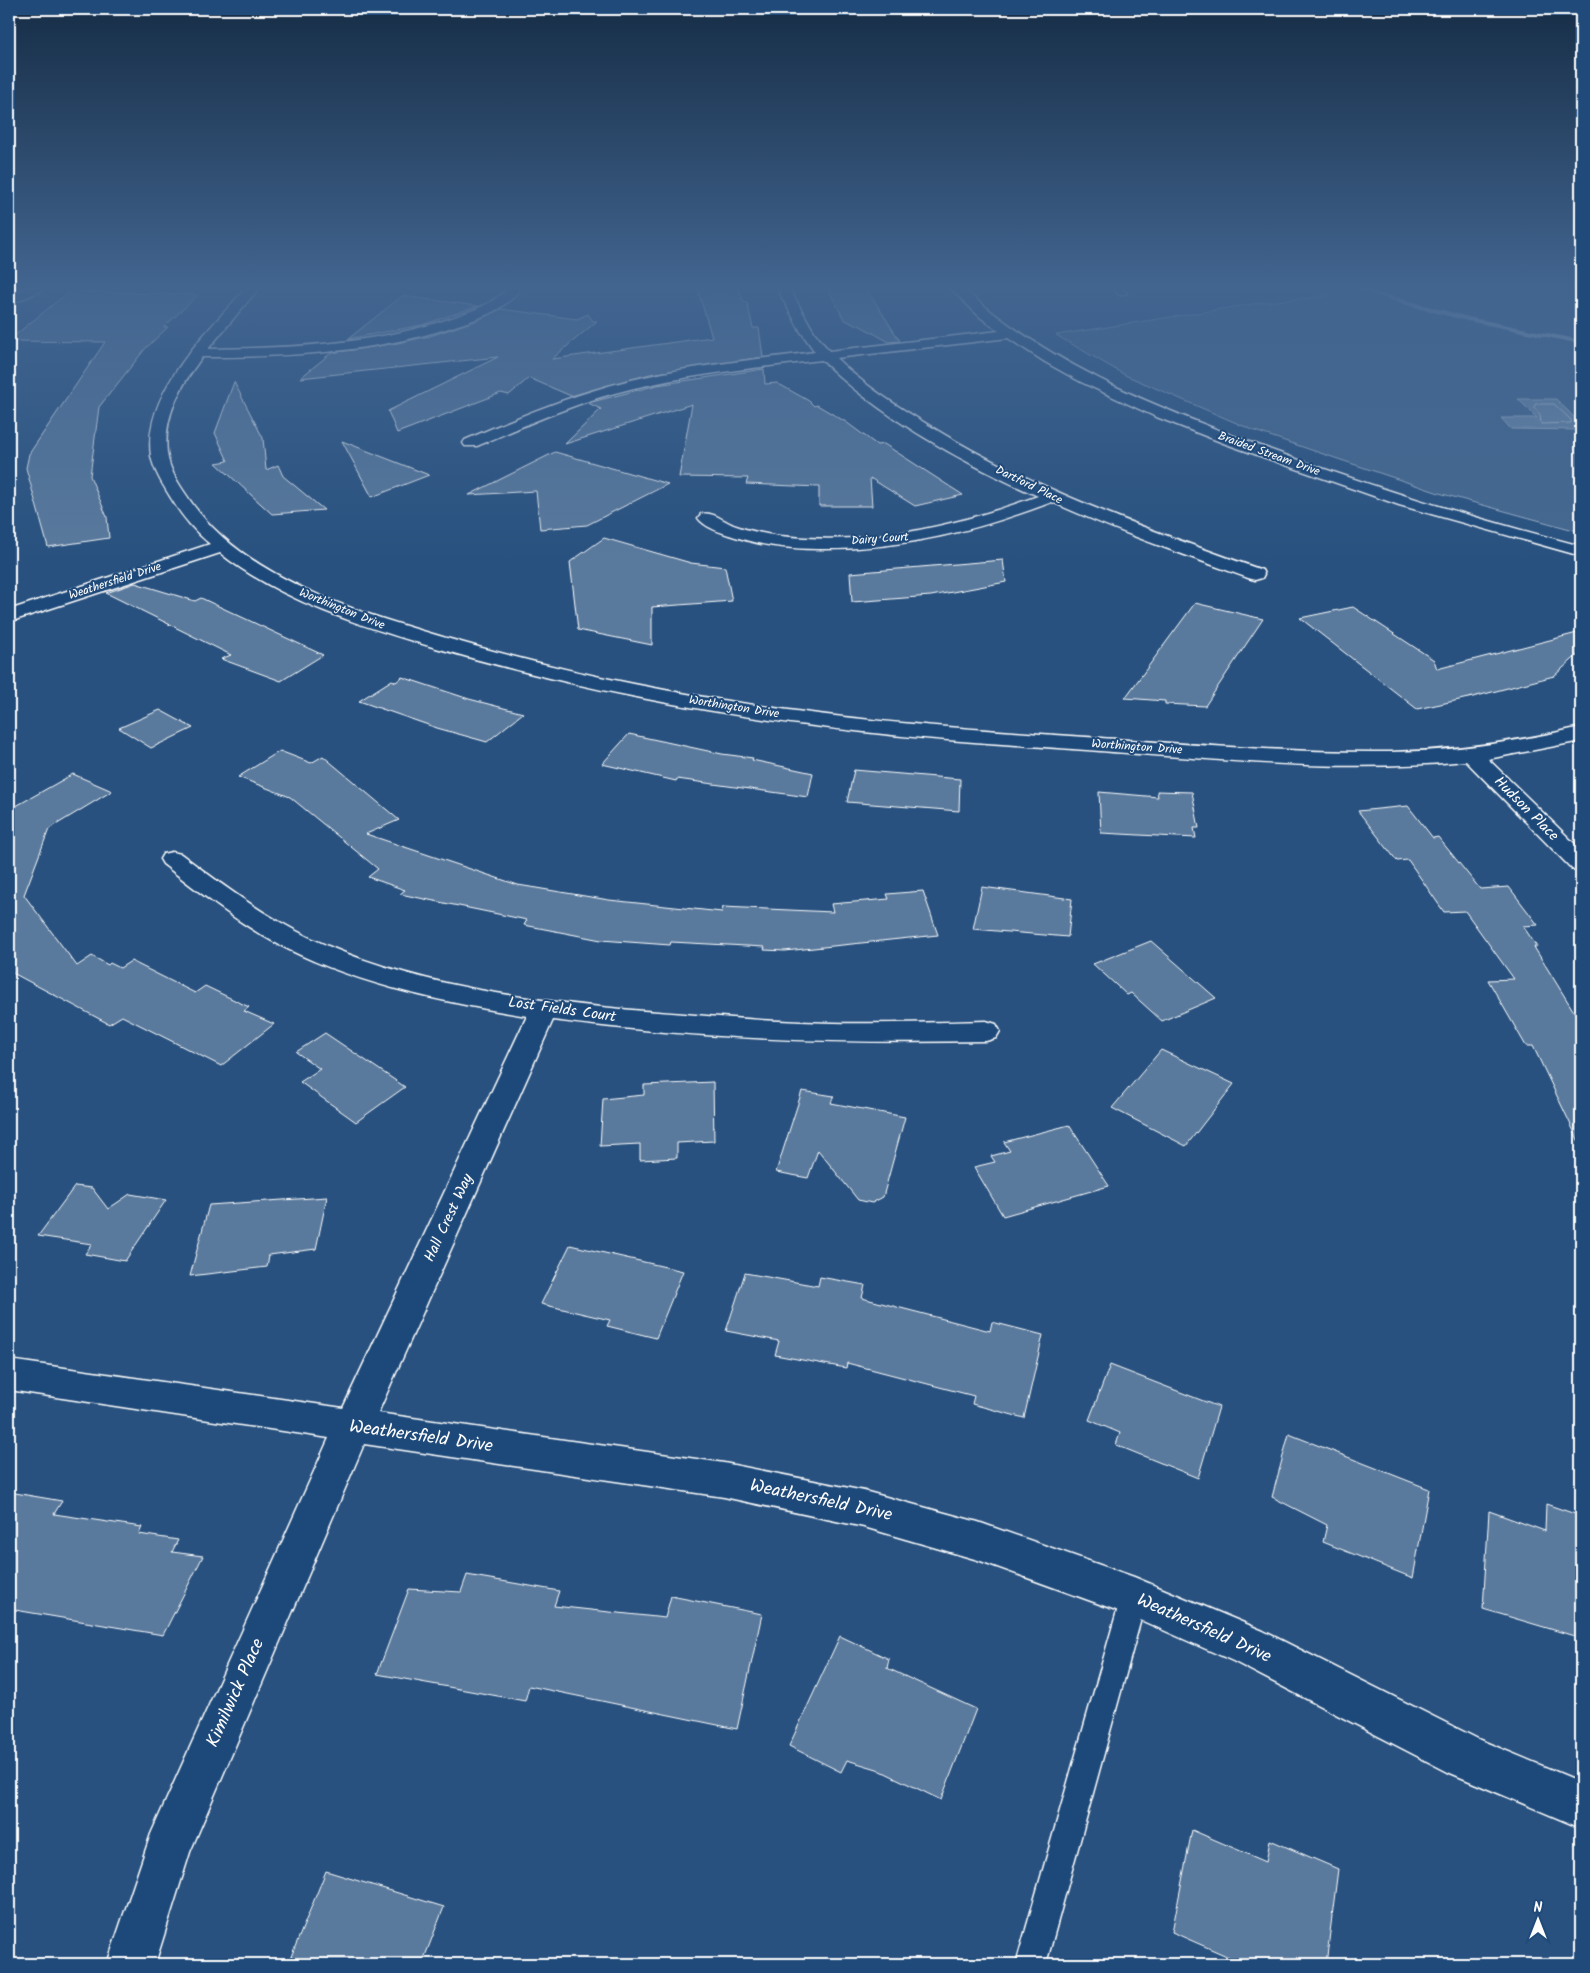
<svg xmlns="http://www.w3.org/2000/svg" width="1590" height="1973" font-family="Kalam,sans-serif">
<style>
.green{fill:#446890;stroke:#a2b4c8}
.water{fill:#718dab;stroke:#aabbcd}
.lines{fill:none;stroke-linecap:round;stroke-linejoin:round}
.shore{stroke:#c6d1dd;stroke-width:1}
.stream{fill:#aabbcd;fill-rule:evenodd}
.building{fill:#5a7a9d;stroke:#fff}
.service-casing{stroke:#fff;stroke-width:3}
.minor-casing{stroke:#fff;stroke-width:3}
.service{fill:#1f4a7a;fill-rule:evenodd}
.minor{fill:#1f4a7a;fill-rule:evenodd}
.labels{text-anchor:middle;dominant-baseline:central;stroke-width:4;stroke-linejoin:round;paint-order:stroke}
.far-street-label{font-size:12px;fill:#fff;stroke:#1f4a7a}
.street-label{font-size:15px;fill:#fff;stroke:#1f4a7a}
.near-street-label{font-size:18px;fill:#fff;stroke:#1f4a7a}
</style>
<rect width="100%" height="100%" fill="#28517f"/>
<filter id="ink" filterUnits="userSpaceOnUse"><feTurbulence type="fractalNoise" baseFrequency=".02" numOctaves="2"/><feDisplacementMap in="SourceGraphic" scale="10" xChannelSelector="R" yChannelSelector="G"/><feConvolveMatrix kernelMatrix="1 2 1 2 8 2 1 2 1" color-interpolation-filters="sRGB"/></filter>
<g filter="url(#ink)">
<!-- green -->
<polygon class="green" points="1313,288 1581,288 1581,532 1439,493 1255,431 1125,375 1056,335 1266,302 1328,296"/>
<!-- water -->
<polygon class="water" points="1518,399 1556,399 1581,424 1581,430 1511,429 1501,418 1537,418"/>
<g class="lines">
<!-- shore -->
<polygon class="shore" points="1536,404 1554,404 1571,420 1571,423 1541,424 1540,415 1534,407"/>
<!-- stream -->
<polygon class="stream" points="1353,288 1362,288 1468,317 1581,340 1581,344 1468,321 1410,306"/>
</g>
<!-- building -->
<g class="building">
<polygon points="697,288 738,288 744,302 747,302 753,328 759,328 763,357 650,374 571,396 529,378 509,395 501,393 397,433 388,411 498,357 300,378 331,353 398,343 430,336 478,320 501,309 577,319 588,314 593,321 597,321 552,359 712,337"/>
<polygon points="827,288 866,288 900,341 889,342 859,325 855,325 844,319"/>
<polygon points="74,291 198,295 164,327 168,327 145,349 99,407 90,476 107,517 109,538 48,547 26,468 29,454 105,342 9,341 9,340 61,298"/>
<polygon points="402,296 478,306 422,325 348,339"/>
<polygon points="764,369 765,384 777,383 809,401 814,406 817,405 846,422 877,445 884,444 963,495 915,506 870,478 872,506 819,506 819,487 746,484 748,478 679,477 692,404 565,444 601,409 588,403 657,385"/>
<polygon points="234,382 263,438 266,470 278,465 283,476 324,510 272,514 216,463 228,461 215,433"/>
<polygon points="342,441 429,475 372,497"/>
<polygon points="555,452 668,484 587,525 540,529 536,491 469,495"/>
<polygon points="604,538 691,563 725,567 732,601 652,607 652,645 578,630 570,562"/>
<polygon points="1003,560 1006,582 931,596 852,602 850,573"/>
<polygon points="135,583 195,601 201,598 323,655 281,681 221,659 231,655 106,593"/>
<polygon points="1195,603 1263,619 1205,706 1165,704 1165,701 1125,698"/>
<polygon points="1353,607 1434,660 1437,669 1581,632 1581,652 1554,676 1473,697 1417,709 1300,618"/>
<polygon points="402,677 469,699 523,713 487,742 437,728 359,701 392,680 396,682"/>
<polygon points="160,710 193,728 151,748 119,728"/>
<polygon points="629,734 722,754 753,758 752,760 813,773 808,797 677,779 676,781 602,764"/>
<polygon points="280,751 311,763 323,756 399,820 366,834 518,885 609,900 722,912 723,907 833,912 831,904 889,899 887,894 923,891 938,935 785,951 764,950 765,947 671,942 670,945 601,940 524,925 527,920 400,894 405,890 368,877 378,869 290,797 238,777"/>
<polygon points="854,770 960,779 959,811 847,802"/>
<polygon points="73,774 112,791 49,829 24,895 77,966 92,956 108,965 110,963 120,968 131,961 195,993 205,986 249,1007 244,1011 274,1024 221,1066 122,1016 109,1024 9,971 9,810"/>
<polygon points="1157,791 1192,792 1199,828 1194,828 1196,838 1101,833 1099,792 1158,797"/>
<polygon points="1408,806 1433,838 1438,837 1480,889 1509,887 1538,925 1523,926 1537,947 1534,947 1581,1023 1581,1146 1533,1046 1526,1046 1488,980 1514,979 1465,911 1444,912 1408,860 1397,861 1358,811"/>
<polygon points="982,887 1072,899 1068,937 973,929"/>
<polygon points="1151,941 1216,998 1162,1021 1131,993 1127,995 1093,964"/>
<polygon points="325,1033 405,1087 356,1122 300,1082 320,1069 296,1052"/>
<polygon points="1161,1050 1234,1084 1186,1146 1112,1108"/>
<polygon points="713,1082 714,1141 677,1143 677,1158 640,1160 640,1144 600,1146 603,1099 644,1095 644,1085"/>
<polygon points="802,1091 834,1096 831,1103 905,1117 883,1197 872,1203 858,1200 818,1150 808,1178 776,1172"/>
<polygon points="1069,1125 1109,1186 1003,1216 974,1167 995,1162 991,1156 1010,1151 1004,1142"/>
<polygon points="75,1186 92,1188 108,1209 130,1194 166,1200 125,1261 85,1254 92,1244 38,1236"/>
<polygon points="327,1197 316,1249 269,1255 267,1267 190,1276 209,1205"/>
<polygon points="570,1245 683,1271 656,1338 607,1326 610,1320 541,1304"/>
<polygon points="745,1273 818,1286 820,1277 865,1285 862,1298 990,1331 992,1322 1043,1335 1024,1418 972,1404 974,1396 847,1363 846,1368 775,1355 779,1341 726,1331"/>
<polygon points="1110,1365 1219,1407 1198,1478 1116,1445 1120,1433 1089,1420"/>
<polygon points="1289,1434 1429,1489 1413,1578 1323,1542 1327,1525 1272,1497"/>
<polygon points="9,1492 62,1501 54,1514 142,1527 139,1534 178,1540 172,1552 203,1556 163,1635 9,1609"/>
<polygon points="1546,1504 1581,1516 1581,1638 1483,1609 1489,1511 1545,1531"/>
<polygon points="467,1575 559,1591 554,1606 665,1618 671,1596 762,1614 737,1729 529,1686 525,1701 377,1674 409,1589 461,1592"/>
<polygon points="840,1636 889,1659 887,1668 976,1709 941,1800 877,1769 847,1760 841,1772 789,1746"/>
<polygon points="1192,1830 1266,1862 1270,1840 1338,1869 1326,1964 1245,1964 1172,1932"/>
<polygon points="326,1871 444,1907 422,1964 288,1964"/>
</g>
<g class="lines">
<defs>
<g id="service">
<polygon points="1112,288 1121,288 1127,293 1120,295"/>
<polygon points="1134,1584 1143,1588 1147,1597 1046,1964 1016,1964 1121,1597 1125,1588"/>
</g>
<g id="minor">
<polygon points="27,288 43,288 41,291 9,305 9,296"/>
<path d="M246,288H259L208,349C290,348 373,345 452,318C472,311 493,304 508,288H518L519,290C506,309 482,317 461,324C377,353 290,357 202,357C181,385 163,417 167,453C169,469 178,483 187,496C241,579 360,613 450,639C563,672 679,695 796,711C897,725 999,731 1101,738C1197,745 1293,753 1390,752C1455,751 1518,742 1581,727V741L1488,759L1581,850V871L1572,869L1466,761C1344,773 1222,760 1100,751C1021,745 942,741 864,732C719,716 576,689 436,648C362,626 282,602 220,553L9,622V610L210,544C194,531 181,515 171,498C163,485 154,471 151,456C142,393 208,331 246,288Z"/>
<path d="M777,288H789L814,332L829,351L999,331L980,317L950,288H963C1047,363 1146,403 1250,442C1359,483 1469,517 1581,546V556L1399,505L1226,444L1154,416L1081,382L1045,362L1008,338L836,358C862,384 894,404 925,423C1030,488 1146,529 1262,570L1264,574L1262,578L1255,580L1248,578C1182,554 1116,531 1052,502C978,530 905,549 825,549C796,549 766,547 739,538C726,534 706,529 698,518L701,514C714,511 724,522 736,526C750,531 765,534 780,536C871,546 953,527 1038,496C967,465 876,415 822,360C759,367 695,374 634,388C579,401 528,424 477,446H465L463,443L465,440C518,417 571,395 627,381C688,366 752,360 815,352L801,332Z"/>
<path d="M172,852L181,854C221,884 262,915 308,937C412,986 531,1001 644,1011C689,1014 734,1019 779,1021C848,1025 917,1023 986,1021L996,1024L1000,1031L996,1038L986,1041C841,1044 697,1039 553,1020L378,1413L724,1463L864,1491L978,1522L1134,1577L1263,1631L1480,1740L1581,1782V1828L1448,1772L1233,1661L1127,1614L978,1560L864,1527L724,1497L364,1444L190,1852L155,1964H107L151,1834L329,1438L9,1390V1360L343,1408L527,1016C441,1002 349,983 272,941C233,919 198,891 163,864L160,859L163,854Z"/>
</g>
</defs>
<!-- service casing -->
<use href="#service" class="service-casing"/>
<!-- minor casing -->
<use href="#minor" class="minor-casing"/>
<!-- service -->
<use href="#service" class="service"/>
<!-- minor -->
<use href="#minor" class="minor"/>
</g>
</g>
<!-- sky -->
<linearGradient id="sky" x2="0" y2="1"><stop stop-color="#162d46"/><stop offset="0.51" stop-color="#426590"/><stop offset="1" stop-color="#426590" stop-opacity="0"/></linearGradient>
<rect width="1590" height="564" fill="url(#sky)"/>
<g class="labels">
<!-- far-street labels -->
<g class="far-street-label">
<text transform="translate(1269 454) rotate(20)">Braided Stream Drive</text>
<text transform="translate(1029 485) rotate(26)">Dartford Place</text>
<text transform="translate(880 539) rotate(-4)">Dairy Court</text>
<text transform="translate(115 581) rotate(-18)">Weathersfield Drive</text>
<text transform="translate(342 609) rotate(22)">Worthington Drive</text>
<text transform="translate(734 707) rotate(9)">Worthington Drive</text>
<text transform="translate(1137 747) rotate(4)">Worthington Drive</text>
</g>
<!-- street labels -->
<g class="street-label">
<text transform="translate(1526 809) rotate(45)">Hudson Place</text>
<text transform="translate(562 1010) rotate(8)">Lost Fields Court</text>
<text transform="translate(449 1218) rotate(-65)">Hall Crest Way</text>
</g>
<!-- near-street labels -->
<g class="near-street-label">
<text transform="translate(421 1437) rotate(8)">Weathersfield Drive</text>
<text transform="translate(821 1501) rotate(12)">Weathersfield Drive</text>
<text transform="translate(1204 1629) rotate(24)">Weathersfield Drive</text>
<text transform="translate(236 1693) rotate(-66)">Kimilwick Place</text>
</g>
</g>
<!-- margin -->
<rect width="1590" height="1973" fill="none" stroke="#1f4a7a" stroke-width="30"/>
<rect x="15" y="15" width="1560" height="1943" fill="none" stroke="#fff" stroke-width="2" filter="url(#ink)"/>
<!-- north arrow -->
<g transform="translate(1538 1920)" stroke="#1f4a7a" stroke-width="4" paint-order="stroke">
<path d="M0-4L9 19L0 12L-9 19Z" fill="#ffffff"/>
<text y="-8" font-size="14" font-weight="bold" text-anchor="middle" fill="#ffffff">N</text>
</g>
</svg>
